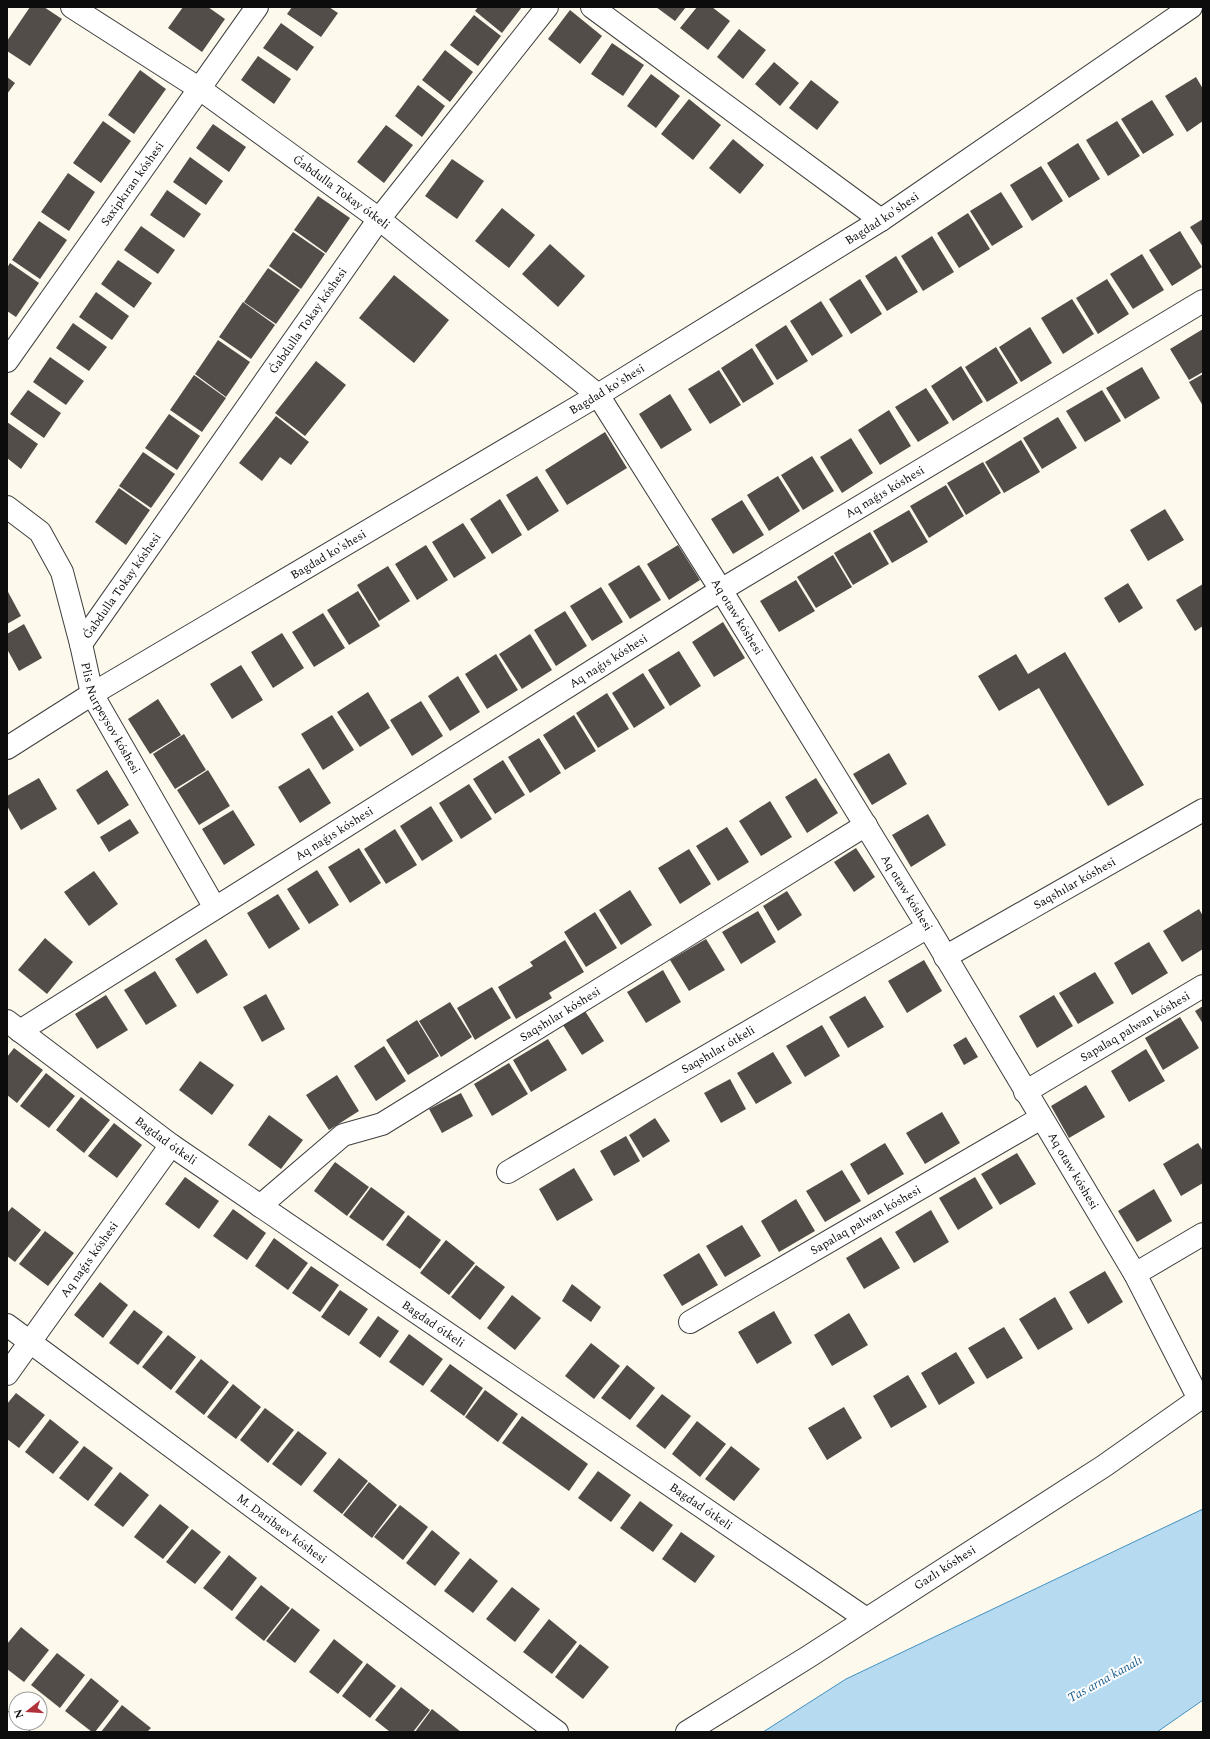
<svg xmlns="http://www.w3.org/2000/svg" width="1210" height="1739" font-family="Spectral,serif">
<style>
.water{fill:#b6dbf0;stroke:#4390c0}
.building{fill:#534d49}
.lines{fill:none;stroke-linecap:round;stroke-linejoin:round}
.minor-casing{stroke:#3f3f3f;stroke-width:24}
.minor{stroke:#fff;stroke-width:22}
.labels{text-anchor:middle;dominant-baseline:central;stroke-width:4;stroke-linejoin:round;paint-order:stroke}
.street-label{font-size:12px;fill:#0c0c0c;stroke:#fff}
.water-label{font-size:13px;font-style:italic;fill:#216292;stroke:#fff}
</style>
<rect width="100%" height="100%" fill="#fdfaed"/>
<!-- water -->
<polygon class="water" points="1203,1509 1203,1700 1157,1732 763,1732 846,1679"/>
<!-- building -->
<g class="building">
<polygon points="30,7 44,7 62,19 30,66 7,51 7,41"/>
<polygon points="183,7 208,7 225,19 202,52 168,28"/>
<polygon points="292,7 329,7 338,13 321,37 287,14"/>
<polygon points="478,7 522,7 502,33 475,11"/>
<polygon points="656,7 686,7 675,21"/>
<polygon points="697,7 712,7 730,21 708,50 680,28"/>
<polygon points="570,10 602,36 580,64 548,39"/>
<polygon points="474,15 501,36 478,66 450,45"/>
<polygon points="281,23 314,47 297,71 263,48"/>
<polygon points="739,29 766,50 743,79 717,57"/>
<polygon points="612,43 644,65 623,96 591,74"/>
<polygon points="445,50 473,72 450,102 422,80"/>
<polygon points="258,56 291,79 274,104 241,80"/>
<polygon points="774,62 799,83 780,106 755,84"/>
<polygon points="140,70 166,89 134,134 108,115"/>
<polygon points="651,74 680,96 656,128 627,106"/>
<polygon points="7,77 15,83 7,94"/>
<polygon points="1196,77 1203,89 1203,121 1187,132 1165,96"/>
<polygon points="811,80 839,102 817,130 789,108"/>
<polygon points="418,85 445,106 422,137 395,116"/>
<polygon points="689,99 721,125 693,160 661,134"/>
<polygon points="1152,100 1174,135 1143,154 1121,119"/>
<polygon points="103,121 131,141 101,183 73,163"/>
<polygon points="1117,121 1140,156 1108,176 1086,140"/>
<polygon points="213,124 246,147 229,172 196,148"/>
<polygon points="386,125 413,145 384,183 357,162"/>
<polygon points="733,139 764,165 740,194 709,168"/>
<polygon points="1078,143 1100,179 1069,198 1047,163"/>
<polygon points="190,157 223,181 206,205 173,182"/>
<polygon points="452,159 484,181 457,219 425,196"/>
<polygon points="1041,166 1063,201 1032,221 1010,185"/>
<polygon points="68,173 95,192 69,231 41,212"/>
<polygon points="167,190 201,214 184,238 150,215"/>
<polygon points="1001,192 1023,227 992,246 970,211"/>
<polygon points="318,196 350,218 326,253 294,230"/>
<polygon points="502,208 535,235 509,268 475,241"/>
<polygon points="968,213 990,249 959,268 937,233"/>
<polygon points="1203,219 1203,247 1190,227"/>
<polygon points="39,221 67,240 40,279 12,260"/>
<polygon points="141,226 175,250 158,274 124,250"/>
<polygon points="1180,231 1202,267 1172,286 1149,250"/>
<polygon points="293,232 325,254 301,289 269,266"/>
<polygon points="932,236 954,272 923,291 901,256"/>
<polygon points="550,244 585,276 558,307 522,274"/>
<polygon points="1142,254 1164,290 1133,309 1110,274"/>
<polygon points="896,256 918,292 887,311 865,276"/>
<polygon points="118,260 152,283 134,308 101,284"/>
<polygon points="10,263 39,283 16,317 7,311 7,268"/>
<polygon points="268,268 300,290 276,324 244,302"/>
<polygon points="394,275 449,320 414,363 359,318"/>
<polygon points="860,279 882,314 851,334 829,299"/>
<polygon points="1107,279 1129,314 1098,334 1076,298"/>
<polygon points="96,292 129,316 112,340 79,317"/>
<polygon points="1072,299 1094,334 1063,354 1041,318"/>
<polygon points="821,301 843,336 812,356 790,321"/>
<polygon points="243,302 275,325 251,359 219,337"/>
<polygon points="73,323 107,347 89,371 56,348"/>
<polygon points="786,325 808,361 777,380 755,345"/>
<polygon points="1030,327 1052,363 1021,382 999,347"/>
<polygon points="1203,329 1203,372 1189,380 1170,349"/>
<polygon points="218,340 250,362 226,397 195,374"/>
<polygon points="996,347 1018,383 987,402 965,367"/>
<polygon points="752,348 774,384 743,403 721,368"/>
<polygon points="50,357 84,381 66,405 33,382"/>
<polygon points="316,361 346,385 305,436 275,413"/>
<polygon points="961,366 983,402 953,421 931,386"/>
<polygon points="1142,367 1160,398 1125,419 1106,388"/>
<polygon points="719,370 741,405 710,424 688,389"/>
<polygon points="1203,374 1203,406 1189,382"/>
<polygon points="194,375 226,398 202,432 170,410"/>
<polygon points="926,388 949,423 918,442 895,407"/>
<polygon points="28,390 61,413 44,438 10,414"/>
<polygon points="1102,390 1121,421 1085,442 1066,411"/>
<polygon points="670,394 692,430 661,449 639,414"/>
<polygon points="889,410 911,446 880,465 858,430"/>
<polygon points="169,414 200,436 177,470 145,448"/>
<polygon points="276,416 309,442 291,465 280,457 262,481 239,463"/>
<polygon points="1058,417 1077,448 1042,469 1023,438"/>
<polygon points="7,422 38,444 21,469 7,458"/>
<polygon points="605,432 627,468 567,505 545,470"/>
<polygon points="851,438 873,473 842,493 820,457"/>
<polygon points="1021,440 1040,472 1004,493 985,462"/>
<polygon points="143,452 175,474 151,508 119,486"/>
<polygon points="812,456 834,491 803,510 781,475"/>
<polygon points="983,462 1001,493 966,515 947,483"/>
<polygon points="537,476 559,511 528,531 506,495"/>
<polygon points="778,476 800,511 769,531 747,495"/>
<polygon points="946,485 964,516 929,538 910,506"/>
<polygon points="119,488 150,510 126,545 95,522"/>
<polygon points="500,499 522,535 492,554 470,519"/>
<polygon points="742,500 764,535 733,554 711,519"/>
<polygon points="1165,509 1184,540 1148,561 1130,530"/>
<polygon points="909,510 928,542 892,563 873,531"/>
<polygon points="463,523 486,558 454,578 432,542"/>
<polygon points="870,532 889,564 853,585 834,553"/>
<polygon points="426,545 448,580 417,600 395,564"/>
<polygon points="678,545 700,580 669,600 647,564"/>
<polygon points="833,555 852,587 816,608 797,577"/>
<polygon points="639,565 661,600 630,619 608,584"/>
<polygon points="388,566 410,601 379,621 357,585"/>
<polygon points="796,580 815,611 779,632 760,601"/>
<polygon points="1128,583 1143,608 1119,623 1104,598"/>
<polygon points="1203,584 1203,626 1195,631 1176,600"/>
<polygon points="601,587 623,622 592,641 570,606"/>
<polygon points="7,590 21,616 7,624"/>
<polygon points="358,591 380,626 349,645 327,610"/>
<polygon points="565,611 587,646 556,666 534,630"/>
<polygon points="323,613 345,648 314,667 292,632"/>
<polygon points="723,622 745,658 714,677 692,642"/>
<polygon points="24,624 42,658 19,671 7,649 7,634"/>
<polygon points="282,633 304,668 273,688 251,652"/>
<polygon points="530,634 552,670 522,689 499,654"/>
<polygon points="679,651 701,686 670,706 648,670"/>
<polygon points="1065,652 1144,785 1108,806 1039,688 999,711 978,676 1016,654 1028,674"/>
<polygon points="496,654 518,690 487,709 465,674"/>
<polygon points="241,665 263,700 232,719 210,684"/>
<polygon points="643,673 665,708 634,728 612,693"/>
<polygon points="458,676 480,712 450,731 428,696"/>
<polygon points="368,692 390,728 360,747 337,712"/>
<polygon points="607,693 629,729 598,748 576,713"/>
<polygon points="158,699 181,735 150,754 128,719"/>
<polygon points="421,701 443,736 412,756 390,720"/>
<polygon points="332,715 354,750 323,770 301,734"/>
<polygon points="574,715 596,751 565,770 543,735"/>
<polygon points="184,734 206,770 175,789 153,754"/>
<polygon points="539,738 561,773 530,793 508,757"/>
<polygon points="889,753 907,784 872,805 853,774"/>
<polygon points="503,760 525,795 495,814 473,779"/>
<polygon points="309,768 331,803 300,823 278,787"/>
<polygon points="107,770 129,805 98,825 76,790"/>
<polygon points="208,770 230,806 199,825 177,790"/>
<polygon points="39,778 57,809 21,830 7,806 7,796"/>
<polygon points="816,778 838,813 807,833 785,797"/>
<polygon points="469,784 492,819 461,839 439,803"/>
<polygon points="770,801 792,837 761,856 739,821"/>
<polygon points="431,806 453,841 422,861 400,826"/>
<polygon points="233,810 255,845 224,865 202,829"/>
<polygon points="928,814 946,845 911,867 892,835"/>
<polygon points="130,819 139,833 109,852 100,837"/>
<polygon points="727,827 749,862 718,881 696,846"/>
<polygon points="395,829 417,865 386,884 364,849"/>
<polygon points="359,848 381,883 350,903 328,867"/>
<polygon points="856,848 875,877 854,892 834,862"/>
<polygon points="689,849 711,884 680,904 658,868"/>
<polygon points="317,870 339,905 309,924 287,889"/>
<polygon points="94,871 118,904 89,926 64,892"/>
<polygon points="630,890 652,925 621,945 599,910"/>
<polygon points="787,891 802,915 778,931 763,906"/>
<polygon points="278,894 300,929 269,949 247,913"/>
<polygon points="1199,909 1203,916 1203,949 1182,962 1163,931"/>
<polygon points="758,911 776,942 741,964 722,932"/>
<polygon points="595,912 617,948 586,967 564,932"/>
<polygon points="45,938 73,962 47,994 18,970"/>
<polygon points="206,939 228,975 197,994 175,959"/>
<polygon points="706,939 725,970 689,991 670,960"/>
<polygon points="565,940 584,972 549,993 552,998 516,1019 498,987 533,966 530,962"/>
<polygon points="1149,942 1168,973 1132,995 1114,963"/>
<polygon points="924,960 942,991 907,1013 888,981"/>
<polygon points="663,970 681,1002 646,1023 627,992"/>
<polygon points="155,971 177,1006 146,1025 124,990"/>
<polygon points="1095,972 1114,1003 1078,1024 1059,993"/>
<polygon points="492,987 511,1018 475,1040 457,1008"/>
<polygon points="266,994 285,1029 262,1042 243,1007"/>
<polygon points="106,995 128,1030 97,1049 75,1014"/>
<polygon points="1054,995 1073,1026 1037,1048 1019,1016"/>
<polygon points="865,996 884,1027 848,1048 829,1017"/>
<polygon points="450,1002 472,1037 441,1057 419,1021"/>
<polygon points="1203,1006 1203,1024 1195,1011"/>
<polygon points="585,1011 604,1041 582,1055 563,1025"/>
<polygon points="1180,1017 1199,1048 1163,1070 1145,1038"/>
<polygon points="417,1020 439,1056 408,1075 386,1040"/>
<polygon points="822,1025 840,1056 805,1077 786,1046"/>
<polygon points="966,1037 978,1057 964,1065 953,1045"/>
<polygon points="548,1039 567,1070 531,1092 513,1060"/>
<polygon points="384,1046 406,1081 376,1101 354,1066"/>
<polygon points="14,1048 43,1070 17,1103 7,1095 7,1057"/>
<polygon points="1146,1049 1165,1081 1129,1102 1111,1071"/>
<polygon points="773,1052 792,1083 756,1104 737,1073"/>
<polygon points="200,1061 234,1085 212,1115 179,1090"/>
<polygon points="509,1063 528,1094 492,1116 474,1084"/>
<polygon points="46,1073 75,1096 49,1128 20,1106"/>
<polygon points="337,1075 359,1111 329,1130 306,1095"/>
<polygon points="730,1079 746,1109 721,1123 704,1093"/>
<polygon points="1086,1085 1105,1117 1069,1138 1051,1106"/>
<polygon points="461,1093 473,1116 442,1133 429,1109"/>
<polygon points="81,1097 110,1120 84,1153 56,1130"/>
<polygon points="942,1112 960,1143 925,1164 906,1133"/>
<polygon points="269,1115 303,1140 281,1169 248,1145"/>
<polygon points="655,1118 670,1141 643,1158 629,1135"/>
<polygon points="114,1123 142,1145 117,1178 88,1156"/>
<polygon points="626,1136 640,1161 614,1176 600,1151"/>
<polygon points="885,1143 904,1174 868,1195 850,1164"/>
<polygon points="1198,1143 1203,1151 1203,1183 1181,1196 1163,1164"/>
<polygon points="1017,1153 1036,1184 1000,1205 981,1174"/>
<polygon points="335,1162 369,1187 347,1216 314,1191"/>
<polygon points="574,1168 593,1200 557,1221 539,1189"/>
<polygon points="842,1170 861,1201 825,1222 806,1191"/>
<polygon points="185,1177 219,1201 199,1229 165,1204"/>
<polygon points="975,1177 993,1208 958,1230 939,1198"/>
<polygon points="371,1187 405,1212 383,1241 349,1217"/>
<polygon points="1154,1189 1172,1221 1137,1242 1118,1211"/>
<polygon points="796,1199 815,1231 779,1252 761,1221"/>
<polygon points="12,1207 41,1230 15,1262 7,1256 7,1213"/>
<polygon points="233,1209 266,1233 247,1260 213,1236"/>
<polygon points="931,1210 949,1242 914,1263 895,1232"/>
<polygon points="408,1215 441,1240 420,1269 386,1245"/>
<polygon points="742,1225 761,1256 725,1277 706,1246"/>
<polygon points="45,1231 74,1253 48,1286 19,1264"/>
<polygon points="881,1237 900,1268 864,1289 846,1258"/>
<polygon points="274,1238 308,1263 288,1290 255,1266"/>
<polygon points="446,1240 475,1263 449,1295 420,1273"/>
<polygon points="699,1253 718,1285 682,1306 663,1275"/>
<polygon points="476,1265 505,1287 480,1320 451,1297"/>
<polygon points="311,1266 339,1285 320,1312 292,1293"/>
<polygon points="1105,1271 1123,1302 1088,1324 1069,1292"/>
<polygon points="100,1282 128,1305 103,1338 74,1315"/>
<polygon points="572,1284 601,1307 591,1322 562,1301"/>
<polygon points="340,1290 368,1309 349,1336 321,1317"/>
<polygon points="512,1295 541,1318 515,1350 487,1328"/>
<polygon points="1055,1297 1073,1329 1038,1350 1019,1319"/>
<polygon points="134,1310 163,1332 138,1365 109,1343"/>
<polygon points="774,1311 792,1343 757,1364 738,1332"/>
<polygon points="849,1313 868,1345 832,1366 814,1335"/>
<polygon points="378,1316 399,1331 380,1358 359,1343"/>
<polygon points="1004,1327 1023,1358 987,1379 968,1348"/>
<polygon points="409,1334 443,1359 423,1386 389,1362"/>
<polygon points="168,1335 196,1357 171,1390 142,1367"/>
<polygon points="591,1343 620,1366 594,1399 565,1376"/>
<polygon points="956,1352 975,1383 939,1405 921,1373"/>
<polygon points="201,1359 229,1382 204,1415 175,1392"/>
<polygon points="450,1364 483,1388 464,1416 430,1391"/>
<polygon points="627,1365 655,1388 630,1420 601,1398"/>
<polygon points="908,1375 927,1407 891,1428 873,1396"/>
<polygon points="233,1384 261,1407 236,1439 207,1417"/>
<polygon points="485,1390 518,1414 498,1442 465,1417"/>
<polygon points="16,1393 45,1415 19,1448 7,1439 7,1404"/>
<polygon points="662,1394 691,1416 665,1449 636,1426"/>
<polygon points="844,1407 862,1438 827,1460 808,1428"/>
<polygon points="265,1408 294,1430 268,1463 240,1440"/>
<polygon points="522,1416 588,1464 569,1491 502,1443"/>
<polygon points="50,1419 79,1442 53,1474 25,1452"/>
<polygon points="697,1421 726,1444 700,1477 672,1454"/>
<polygon points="298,1431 327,1453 301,1486 272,1464"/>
<polygon points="84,1446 113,1468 88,1501 59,1478"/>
<polygon points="731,1446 760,1469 734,1501 705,1479"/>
<polygon points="339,1458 368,1481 342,1514 313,1491"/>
<polygon points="598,1471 631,1495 611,1522 578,1498"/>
<polygon points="120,1472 149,1495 123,1527 94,1505"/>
<polygon points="369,1482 397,1505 372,1538 343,1515"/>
<polygon points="640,1501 673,1525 653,1552 620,1528"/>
<polygon points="160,1504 189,1527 163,1559 134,1537"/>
<polygon points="400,1505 428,1527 403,1560 374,1537"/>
<polygon points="192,1529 221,1552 195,1584 166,1562"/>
<polygon points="432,1530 460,1553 435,1586 406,1563"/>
<polygon points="681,1532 715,1556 695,1583 662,1559"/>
<polygon points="229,1555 257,1578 232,1611 203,1588"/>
<polygon points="470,1558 498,1581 473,1613 444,1591"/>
<polygon points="261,1585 290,1608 264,1641 235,1618"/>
<polygon points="512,1587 540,1609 515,1642 486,1619"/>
<polygon points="292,1608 320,1630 295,1663 266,1641"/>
<polygon points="549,1619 577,1642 552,1674 523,1652"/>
<polygon points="21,1627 49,1650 24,1682 7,1669 7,1644"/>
<polygon points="334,1639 363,1662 338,1694 309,1672"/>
<polygon points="580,1644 609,1667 583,1699 555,1677"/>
<polygon points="57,1653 85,1675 60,1708 31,1685"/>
<polygon points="367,1663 396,1686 370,1718 342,1696"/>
<polygon points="91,1678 119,1701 95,1732 92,1732 65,1711"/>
<polygon points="401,1687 430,1710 413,1732 390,1732 375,1720"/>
<polygon points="122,1705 151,1728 147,1732 101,1732"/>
<polygon points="432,1709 461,1732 415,1732"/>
</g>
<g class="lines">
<defs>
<g id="minor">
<path id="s1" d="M72,7L200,89L379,219L598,395L721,590L928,927L1135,1274L1199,1399L1104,1466L808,1657L687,1732"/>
<polyline points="592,7 881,220"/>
<path id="s2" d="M7,361L257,7"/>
<path id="s3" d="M7,507L40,532L62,572L81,644L92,694L215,908"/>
<path id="s4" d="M81,644L379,219L547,7"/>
<path id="s5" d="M7,748L92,694L598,395L881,220L1191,7"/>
<path id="s6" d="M945,957L1203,810"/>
<path id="s7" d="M7,1021L171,1145L865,1618"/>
<path id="s8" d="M20,1031L721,590L1203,301"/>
<path id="s9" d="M1025,1092L1203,986"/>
<path id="s10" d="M508,1172L928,927"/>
<path id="s11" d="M260,1206L343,1135L382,1124L866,825"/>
<polyline points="1135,1274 1203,1234"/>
<path id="s12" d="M690,1322L1041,1118"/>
<path id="s13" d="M7,1325L557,1732"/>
<path id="s14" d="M7,1374L171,1145"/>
<polyline points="7,1723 18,1732"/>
</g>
</defs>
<!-- minor casing -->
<use href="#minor" class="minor-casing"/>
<!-- minor -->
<use href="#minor" class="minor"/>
</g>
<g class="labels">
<!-- street labels -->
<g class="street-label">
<text stroke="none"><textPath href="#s2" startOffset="217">Saxipkıran kóshesi</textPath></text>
<text stroke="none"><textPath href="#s1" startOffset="327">Ǵabdulla Tokay ótkeli</textPath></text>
<text stroke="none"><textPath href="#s5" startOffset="1023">Bagdad ko'shesi</textPath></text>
<text stroke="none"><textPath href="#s4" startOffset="395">Ǵabdulla Tokay kóshesi</textPath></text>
<text stroke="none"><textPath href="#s5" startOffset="699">Bagdad ko'shesi</textPath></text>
<text stroke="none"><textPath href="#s8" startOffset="1019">Aq naǵıs kóshesi</textPath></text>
<text stroke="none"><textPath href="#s5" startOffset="375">Bagdad ko'shesi</textPath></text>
<text stroke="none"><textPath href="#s4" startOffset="71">Ǵabdulla Tokay kóshesi</textPath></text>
<text stroke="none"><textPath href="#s1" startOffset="916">Aq otaw kóshesi</textPath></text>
<text stroke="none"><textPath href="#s8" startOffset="695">Aq naǵıs kóshesi</textPath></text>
<text stroke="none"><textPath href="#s3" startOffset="242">Plis Nurpeysov kóshesi</textPath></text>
<text stroke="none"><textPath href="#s8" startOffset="371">Aq naǵıs kóshesi</textPath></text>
<text stroke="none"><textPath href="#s6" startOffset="149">Saqshılar kóshesi</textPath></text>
<text stroke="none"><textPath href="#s1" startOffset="1240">Aq otaw kóshesi</textPath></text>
<text stroke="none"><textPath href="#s11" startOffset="359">Saqshılar kóshesi</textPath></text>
<text stroke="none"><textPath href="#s9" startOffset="128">Sapalaq palwan kóshesi</textPath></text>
<text stroke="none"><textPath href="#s10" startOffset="243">Saqshılar ótkeli</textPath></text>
<text stroke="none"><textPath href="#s7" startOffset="199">Bagdad ótkeli</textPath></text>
<text stroke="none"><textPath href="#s1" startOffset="1564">Aq otaw kóshesi</textPath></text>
<text stroke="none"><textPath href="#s12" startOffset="203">Sapalaq palwan kóshesi</textPath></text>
<text stroke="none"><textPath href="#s14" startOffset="141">Aq naǵıs kóshesi</textPath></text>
<text stroke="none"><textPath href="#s7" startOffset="523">Bagdad ótkeli</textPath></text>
<text stroke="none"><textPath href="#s7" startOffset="847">Bagdad ótkeli</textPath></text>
<text stroke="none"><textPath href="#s13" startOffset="342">M. Daribaev kóshesi</textPath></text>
<text transform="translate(945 1568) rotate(-33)">Gazlı kóshesi</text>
</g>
<!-- water labels -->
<g class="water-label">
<text transform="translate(1105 1679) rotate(-29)">Tas arna kanalı</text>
</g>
</g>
<!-- border -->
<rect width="1210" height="1739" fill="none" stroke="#0c0c0c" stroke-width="16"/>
<!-- north arrow -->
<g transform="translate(28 1711) rotate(253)"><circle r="19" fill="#ffffff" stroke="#9e9e9e"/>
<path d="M0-3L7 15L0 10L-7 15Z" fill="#af3139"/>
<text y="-6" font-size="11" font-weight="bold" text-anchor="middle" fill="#0c0c0c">N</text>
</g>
</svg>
